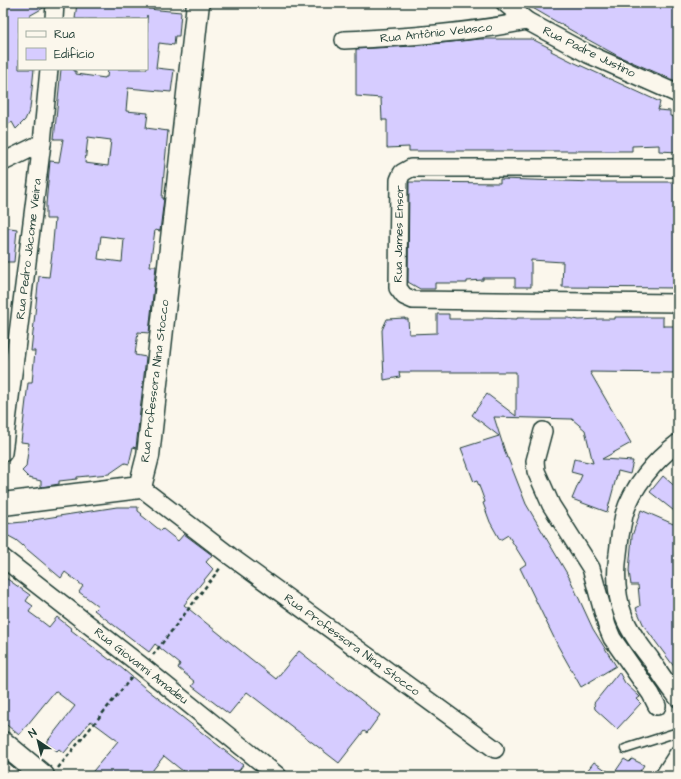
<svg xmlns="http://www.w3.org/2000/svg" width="681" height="779" font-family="'Architects Daughter',sans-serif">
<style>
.building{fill:#d6ccff;stroke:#1f3d34;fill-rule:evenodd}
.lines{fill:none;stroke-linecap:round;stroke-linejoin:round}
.lane-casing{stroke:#1f3d34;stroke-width:11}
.street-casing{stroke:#1f3d34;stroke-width:20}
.secondary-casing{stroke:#1f3d34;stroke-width:25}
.path{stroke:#1f3d34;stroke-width:2.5;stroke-dasharray:4 3;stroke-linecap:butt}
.lane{stroke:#fbf7ec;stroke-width:8}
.street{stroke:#fbf7ec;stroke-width:17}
.secondary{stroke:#fbf7ec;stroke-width:22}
.labels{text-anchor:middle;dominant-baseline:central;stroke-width:4;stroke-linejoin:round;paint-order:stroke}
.street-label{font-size:12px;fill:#1f3d34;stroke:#fbf7ec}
</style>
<rect width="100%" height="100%" fill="#fbf7ec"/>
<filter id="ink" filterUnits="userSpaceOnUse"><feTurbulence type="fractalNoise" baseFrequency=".025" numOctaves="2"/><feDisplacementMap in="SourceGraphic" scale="8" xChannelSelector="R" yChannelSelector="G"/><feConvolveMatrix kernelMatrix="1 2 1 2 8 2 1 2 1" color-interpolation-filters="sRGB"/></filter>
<g filter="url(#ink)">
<!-- building -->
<g class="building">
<polygon points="3,3 45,3 45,7 29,16 30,19 19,19 19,69 34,69 30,109 25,120 16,129 12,122 3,127"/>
<path d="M77,3H148V9L181,12L179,36H175L174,45L159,43L156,68L174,70L171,92L128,88L126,111L148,113L146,128L168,131L164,173L162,198H164L160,231L155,230L150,266H156L149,333L138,332L135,355L146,357L136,448L133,447L129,464L125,463L109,474L77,477V479L59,481V484L41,487V481L29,478L22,471L26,467L29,443L21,442L28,383H32L35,351H31L39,276L49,277L52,253L55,219H46V204L50,161L59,162L63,139H54L61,69H74V71H76V74L105,78V77H107L108,69H147V15V19H75ZM88,137L111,140L108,166L85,163ZM101,236L124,239L122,262L98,259Z"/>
<polygon points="524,3 678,3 678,82 618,56 574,32"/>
<polygon points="480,39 532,39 552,49 551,51 573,62 660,102 658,110 670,111 670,116 678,117 678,152 659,151 659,145 632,146 632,151 409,151 409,147 387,148 387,120 382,120 381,98 356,96 356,49 414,46"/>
<polygon points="500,179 594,182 675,182 675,210 678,210 678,288 562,287 563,262 531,260 531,287 515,287 515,278 483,278 483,280 467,281 467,283 435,283 435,289 420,289 408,282 409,182 500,183"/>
<polygon points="3,227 17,229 14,262 3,262"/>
<polygon points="437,314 449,314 449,319 483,319 483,318 517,319 517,318 568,318 579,320 600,319 615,319 615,317 663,317 663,326 678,326 678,373 590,372 631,443 602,459 633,461 630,474 618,471 607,512 572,499 582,475 571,472 574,459 593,463 585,430 572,419 494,417 507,458 508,458 526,504 569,577 593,629 616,666 581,687 558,646 520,568 526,564 508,535 500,540 490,522 483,503 485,502 481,491 477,481 474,482 461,448 499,436 472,415 487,394 516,416 516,372 399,372 400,377 384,380 382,330 387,319 405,318 405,319 408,319 409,334 437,333"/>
<polygon points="663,476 678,489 678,514 650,492"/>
<polygon points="117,507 138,507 138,511 142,514 141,515 161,531 163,529 178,541 184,534 212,555 206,562 213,569 184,605 216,631 276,679 299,651 380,715 367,733 364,731 339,763 247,692 229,714 192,686 195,682 178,668 180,664 155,644 149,652 94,610 98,606 79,592 83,586 65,572 61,578 16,540 3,533 3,524 33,521 33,520"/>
<polygon points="641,510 678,526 678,672 644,626 636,608 640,606 638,585 631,585 629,571 632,536"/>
<polygon points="3,576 30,595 26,601 33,606 29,612 40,620 49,627 57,617 72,629 71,630 110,660 111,659 144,687 243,765 235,776 189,776 164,756 148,776 89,776 118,741 91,721 64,753 59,749 57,751 46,743 75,706 55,691 19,735 3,722"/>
<polygon points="619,672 625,683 640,697 637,699 641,703 617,729 595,709 594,703"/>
<polygon points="624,759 629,762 632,759 644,765 637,776 583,776 594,762 613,775"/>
</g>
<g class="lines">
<defs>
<polyline id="lane" points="625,749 678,732"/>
<g id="street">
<polyline points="505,3 527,21 588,54 678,94"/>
<polyline points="54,19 55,3"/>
<path d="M344,40C406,37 467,33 527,21"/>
<polyline points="3,162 42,143"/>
<polyline points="678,168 411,168 402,173 399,180 398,288 404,296 413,300 678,303"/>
<polyline points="543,431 535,461 536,471 540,480 551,505 591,568 607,626 612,638 651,694 657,706"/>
<path d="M678,443C655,460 632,487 624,515C621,528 619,541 618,554C615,576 616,596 624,617C630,632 640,645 650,658C659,672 668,685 678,698"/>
<polyline points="3,453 42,143 49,69"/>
<polyline points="140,487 230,556 495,749"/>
<polyline points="3,558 143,667 278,776"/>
<polyline points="664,776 678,754"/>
</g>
<g id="secondary">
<polyline points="3,504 140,487 148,456 198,3"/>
<polyline points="3,743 43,776"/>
</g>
</defs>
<!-- lane casing -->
<use href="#lane" class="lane-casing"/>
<!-- street casing -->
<use href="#street" class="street-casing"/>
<!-- secondary casing -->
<use href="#secondary" class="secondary-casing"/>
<!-- path -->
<g class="path">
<polyline points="153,655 221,567"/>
<polyline points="58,768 132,677"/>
</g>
<!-- lane -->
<use href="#lane" class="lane"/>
<!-- street -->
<use href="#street" class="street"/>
<!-- secondary -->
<use href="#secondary" class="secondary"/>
</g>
</g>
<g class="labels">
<!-- street labels -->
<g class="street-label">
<text transform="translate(436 33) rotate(-6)">Rua Antônio Velasco</text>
<text transform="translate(589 52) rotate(26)">Rua Padre Justino</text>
<text transform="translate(399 234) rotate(-89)">Rua James Ensor</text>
<text transform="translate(29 249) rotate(-83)">Rua Pedro Jácome Vieira</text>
<text transform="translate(155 381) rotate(-83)">Rua Professora Nina Stocco</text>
<text transform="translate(352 645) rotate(36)">Rua Professora Nina Stocco</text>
<text transform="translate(141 666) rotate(38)">Rua Giovanni Amadeu</text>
</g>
</g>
<!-- margin -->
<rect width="681" height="779" fill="none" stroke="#fbf7ec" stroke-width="16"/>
<rect x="8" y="8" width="665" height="763" fill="none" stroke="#1f3d34" stroke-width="1.5" filter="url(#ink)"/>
<!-- legend -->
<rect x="18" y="18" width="130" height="52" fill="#fbf7ec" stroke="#a3ada2"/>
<rect x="26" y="31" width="20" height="6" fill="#fbf7ec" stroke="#a3ada2"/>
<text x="54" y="38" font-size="12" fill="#1f3d34">Rua</text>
<rect x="26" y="48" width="20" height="12" fill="#d6ccff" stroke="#a3ada2"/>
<text x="54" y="58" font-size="12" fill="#1f3d34">Edifício</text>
<!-- north arrow -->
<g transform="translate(38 741) rotate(325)" stroke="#fbf7ec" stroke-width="3" paint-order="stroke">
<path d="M0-3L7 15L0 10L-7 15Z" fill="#1f3d34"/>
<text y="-6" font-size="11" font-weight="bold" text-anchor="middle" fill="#1f3d34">N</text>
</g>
</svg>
